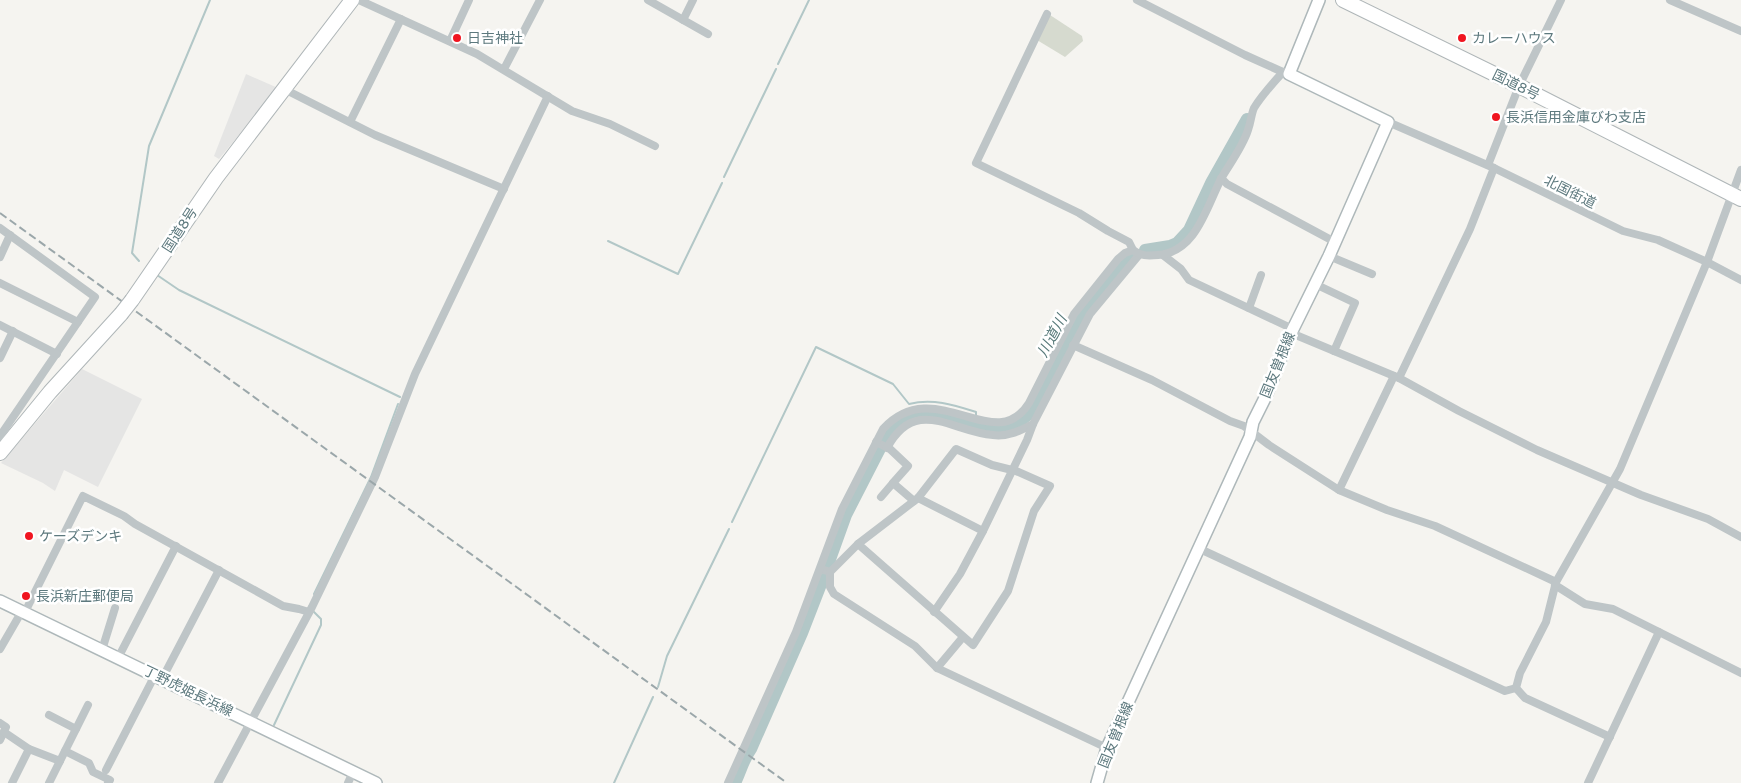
<svg xmlns="http://www.w3.org/2000/svg" width="1741" height="783" font-family="'Varela Round','Noto Sans JP',sans-serif">
<style>
.built{fill:#e5e5e4}
.green{fill:#d6dacf}
.lines{fill:none;stroke-linecap:round;stroke-linejoin:round}
.stream{stroke:#b2c7c7;stroke-width:2}
.river{stroke:#b2c7c7;stroke-width:12}
.secondary-casing{stroke:#aeb8ba;stroke-width:14}
.trunk-casing{stroke:#afb6b8;stroke-width:16}
.minor{stroke:#bec5c7;stroke-width:8}
.secondary{stroke:#fff;stroke-width:11}
.trunk{stroke:#fff;stroke-width:14}
.rail{stroke:#9ba7aa;stroke-width:2;stroke-dasharray:8 4;stroke-linecap:butt}
.trunk-bridge-casing{stroke:#afb6b8;stroke-width:16;stroke-linecap:butt}
.trunk-bridge{stroke:#fff;stroke-width:14}
.poi-dot{fill:#f01520;stroke:#fff;stroke-width:2}
.labels{text-anchor:middle;dominant-baseline:central;stroke-width:5;stroke-linejoin:round;paint-order:stroke}
.poi-label{font-size:14px;fill:#5d797e;stroke:#fff;text-anchor:start}
.street-label{font-size:14px;fill:#5d797e;stroke:#fff}
.water-label{font-size:15px;font-style:italic;fill:#587a7a;stroke:#fff}
</style>
<rect width="100%" height="100%" fill="#f5f4f0"/>
<!-- built -->
<g class="built">
<polygon points="246,74 278,88 219,159 214,156"/>
<polygon points="82,369 142,399 98,487 64,470 55,491 43,483 1,463"/>
</g>
<!-- green -->
<polygon class="green" points="1050,15 1082,36 1083,41 1065,57 1037,40"/>
<g class="lines">
<!-- stream -->
<g class="stream">
<polyline points="778,64 809,0"/>
<polyline points="724,177 776,69"/>
<polyline points="608,241 678,274 722,183"/>
<polyline points="139,261 132,253 149,146 210,0"/>
<polyline points="157,275 179,290 400,397"/>
<path d="M732,522L816,347L893,384L909,404C933,398 954,405 976,412V415"/>
<polyline points="314,594 371,477 398,404"/>
<polyline points="658,687 667,656 729,529"/>
<polyline points="274,725 321,625 321,619 313,611"/>
<polyline points="614,783 653,697"/>
</g>
<!-- river -->
<g class="river">
<polyline points="1145,250 1170,246 1177,243 1189,230 1211,183 1247,119"/>
<path d="M828,565L846,515L887,435C939,378 987,463 1031,411L1084,312L1130,257"/>
<path d="M735,783C741,771 743,760 751,749L802,633L823,579"/>
</g>
<defs>
<g id="secondary">
<polyline points="0,601 376,783"/>
<polyline points="1097,783 1107,748 1250,437 1253,422 1266,396 1291,333 1329,256 1388,122 1289,74 1319,0"/>
</g>
<g id="trunk">
<polyline points="1343,0 1519,86 1741,199"/>
<polyline points="132,300 216,178 352,0"/>
<polyline points="0,453 50,392 121,314"/>
</g>
</defs>
<!-- secondary casing -->
<use href="#secondary" class="secondary-casing"/>
<!-- trunk casing -->
<use href="#trunk" class="trunk-casing"/>
<!-- minor -->
<g class="minor">
<polyline points="359,0 477,54 572,111 610,124 655,146"/>
<polyline points="648,0 708,34"/>
<polyline points="1137,0 1245,55 1285,73"/>
<polyline points="1670,0 1741,31"/>
<polyline points="1047,14 976,163 1079,213 1108,231 1129,242 1133,250"/>
<polyline points="683,20 693,0"/>
<polyline points="450,41 469,0"/>
<polyline points="504,69 540,0"/>
<polyline points="284,89 375,135 504,189"/>
<polyline points="350,122 401,19"/>
<polyline points="1388,122 1494,168 1623,231 1658,240 1707,262 1741,280"/>
<polyline points="1488,165 1519,86 1561,0"/>
<polyline points="1221,178 1227,184 1335,242"/>
<polyline points="0,228 95,297 0,436"/>
<polyline points="1163,255 1181,269 1189,280 1293,329"/>
<polyline points="1329,256 1372,274"/>
<polyline points="0,257 10,235"/>
<polyline points="0,283 78,322"/>
<polyline points="1315,284 1355,303 1334,351"/>
<polyline points="1249,308 1261,275"/>
<polyline points="0,325 57,354"/>
<polyline points="1291,333 1399,378 1470,229 1494,168"/>
<polyline points="1073,345 1152,380 1230,421 1244,426 1269,445 1339,490 1387,510 1435,526 1556,582"/>
<polyline points="0,358 13,331"/>
<polyline points="1399,378 1459,411 1537,450 1641,495 1708,519 1741,537"/>
<polyline points="876,442 890,449 908,466 893,483 914,501"/>
<path d="M887,448C916,395 952,432 993,435C1007,437 1020,431 1033,424"/>
<polygon points="956,449 992,465 1016,471 1050,486 1034,511 1008,591 973,645 858,544 918,498"/>
<polyline points="1339,490 1394,376"/>
<polyline points="881,497 893,483"/>
<polyline points="918,498 983,531 960,574 934,612"/>
<polyline points="983,531 1027,440 1033,424 1090,314 1139,255"/>
<polyline points="1200,549 1505,691 1516,688"/>
<polyline points="821,569 830,572 830,587 834,594 915,646 937,668 1107,748"/>
<polyline points="830,572 858,544"/>
<polyline points="1555,585 1585,604 1613,609 1659,632"/>
<polyline points="25,612 83,496 124,516 135,524 283,606 299,609 309,612"/>
<polyline points="0,649 22,611"/>
<polyline points="102,650 115,608"/>
<polyline points="118,658 176,546"/>
<polyline points="937,668 963,637"/>
<polyline points="162,679 219,570"/>
<polyline points="49,715 76,729"/>
<polyline points="0,723 6,727 0,740"/>
<polyline points="4,732 29,749 60,761"/>
<polyline points="1610,737 1525,698 1516,688 1520,673 1546,622 1556,582 1620,469 1707,262 1741,170"/>
<polyline points="65,751 89,763 93,772 110,780 108,783"/>
<polyline points="106,770 155,675"/>
<polyline points="12,783 29,749"/>
<polyline points="49,783 88,705"/>
<polyline points="218,783 312,607 375,477 415,374 548,96"/>
<polyline points="348,783 353,772"/>
<path d="M728,783L796,632L842,509L883,429C935,372 995,458 1029,403L1074,314L1118,259L1125,253L1133,250C1140,256 1148,256 1158,255C1197,252 1207,205 1222,177C1231,162 1243,146 1248,130C1251,122 1251,115 1254,108C1262,95 1273,83 1283,72"/>
<polyline points="1588,783 1659,632 1741,673"/>
</g>
<!-- secondary -->
<use href="#secondary" class="secondary"/>
<!-- trunk -->
<use href="#trunk" class="trunk"/>
<!-- rail -->
<polyline class="rail" points="0,213 787,783"/>
<defs>
<polyline id="trunk-bridge" points="121,314 132,300"/>
</defs>
<!-- trunk-bridge casing -->
<use href="#trunk-bridge" class="trunk-bridge-casing"/>
<!-- trunk-bridge -->
<use href="#trunk-bridge" class="trunk-bridge"/>
</g>
<!-- markers -->
<g class="poi-dot">
<circle cx="457" cy="38" r="5"/>
<circle cx="1462" cy="38" r="5"/>
<circle cx="1496" cy="117" r="5"/>
<circle cx="29" cy="536" r="5"/>
<circle cx="26" cy="596" r="5"/>
</g>
<g class="labels">
<!-- poi labels -->
<g class="poi-label">
<text x="467" y="38">日吉神社</text>
<text x="1472" y="38">カレーハウス</text>
<text x="1506" y="117">長浜信用金庫びわ支店</text>
<text x="39" y="536">ケーズデンキ</text>
<text x="36" y="596">長浜新庄郵便局</text>
</g>
<!-- street labels -->
<g class="street-label">
<text transform="translate(1516 85) rotate(26)">国道8号</text>
<text transform="translate(1570 192) rotate(27)">北国街道</text>
<text transform="translate(180 230) rotate(-57)">国道8号</text>
<text transform="translate(1278 365) rotate(-68)">国友曽根線</text>
<text transform="translate(188 691) rotate(26)">丁野虎姫長浜線</text>
<text transform="translate(1116 735) rotate(-68)">国友曽根線</text>
</g>
<!-- water labels -->
<g class="water-label">
<text transform="translate(1052 336) rotate(-62)">川道川</text>
</g>
</g>
</svg>
